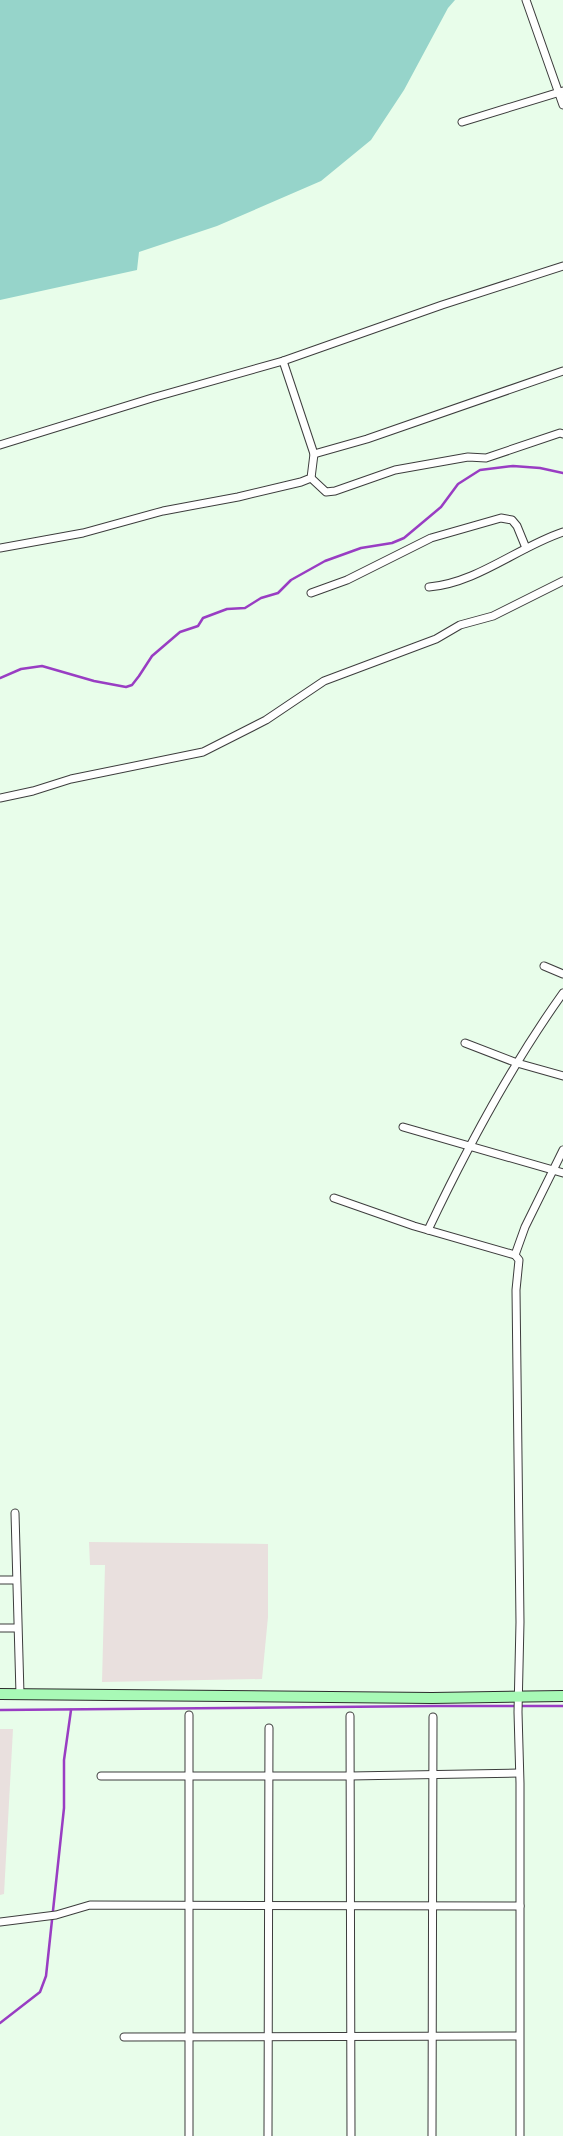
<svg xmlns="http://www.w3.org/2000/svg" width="563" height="2136" font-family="'Source Serif 4',serif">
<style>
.industrial{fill:#e9e0de}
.forest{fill:#96d4ca}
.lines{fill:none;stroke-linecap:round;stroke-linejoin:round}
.stream{stroke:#993dc3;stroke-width:2.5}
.street-casing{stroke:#3d3d3d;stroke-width:9}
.secondary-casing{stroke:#2c2c2c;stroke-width:12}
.street{stroke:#fff;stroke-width:7}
.secondary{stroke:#a8f9b6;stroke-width:10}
</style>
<rect width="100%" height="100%" fill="#e8fdea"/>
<!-- industrial -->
<g class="industrial">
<polygon points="89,1542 268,1544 268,1617 262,1679 102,1682 105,1565 90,1565"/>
<polygon points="0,1729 13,1729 4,1894 0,1895"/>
</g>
<!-- forest -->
<polygon class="forest" points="0,0 455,0 448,8 404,90 371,140 321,181 217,226 139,252 137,270 0,300"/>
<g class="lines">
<!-- stream -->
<g class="stream">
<polyline points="0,678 21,669 42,666 94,681 126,687 132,685 139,676 152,656 180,632 198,626 203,618 227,609 245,608 261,598 278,593 291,580 325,561 361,548 392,543 404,538 441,507 458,484 480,470 513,466 540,468 563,473"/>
<polyline points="0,1710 436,1706 563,1706"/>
<polyline points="0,2023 40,1992 46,1976 64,1808 64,1760 71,1710"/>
</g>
<defs>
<g id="street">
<polyline points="526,0 563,105"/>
<polyline points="462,122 563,91"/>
<polyline points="0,445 152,398 283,361 442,305 563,266"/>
<polyline points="314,454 367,439 563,371"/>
<polyline points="311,478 326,492 335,491 395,470 468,457 486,458 560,433 563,434"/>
<polyline points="0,548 83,533 163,511 238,497 301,482 311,478 314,454 283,361"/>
<path d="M429,587C477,583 518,547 563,532"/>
<polyline points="311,593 347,580 431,538 501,518 512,520 517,526 526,548"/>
<polyline points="0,798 33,791 71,779 203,752 266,720 324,681 436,639 460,625 493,616 563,581"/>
<polyline points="544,966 563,974"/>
<polyline points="465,1043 517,1063 563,1076"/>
<polyline points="403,1127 563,1173"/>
<polyline points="334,1198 414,1226 515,1255 519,1260 516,1290 520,1622 518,1712 520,1783 520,2136"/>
<path d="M428,1230C467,1148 510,1067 563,993"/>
<polyline points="515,1255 525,1227 563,1150"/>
<polyline points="15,1513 20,1694"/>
<polyline points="0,1580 16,1580"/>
<polyline points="0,1628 17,1628"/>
<polyline points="350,1716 351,2136"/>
<polyline points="101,1776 350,1776 519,1773"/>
<polyline points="0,1922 56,1915 90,1905 520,1906"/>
<polyline points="124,2037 518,2036"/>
<polyline points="189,2136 189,1715"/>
<polyline points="268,2136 269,1728"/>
<polyline points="432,2136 433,1717"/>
</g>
<polyline id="secondary" points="0,1694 432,1698 563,1696"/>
</defs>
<!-- street casing -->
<use href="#street" class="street-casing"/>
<!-- secondary casing -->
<use href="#secondary" class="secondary-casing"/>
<!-- street -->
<use href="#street" class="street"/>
<!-- secondary -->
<use href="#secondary" class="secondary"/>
</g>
</svg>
